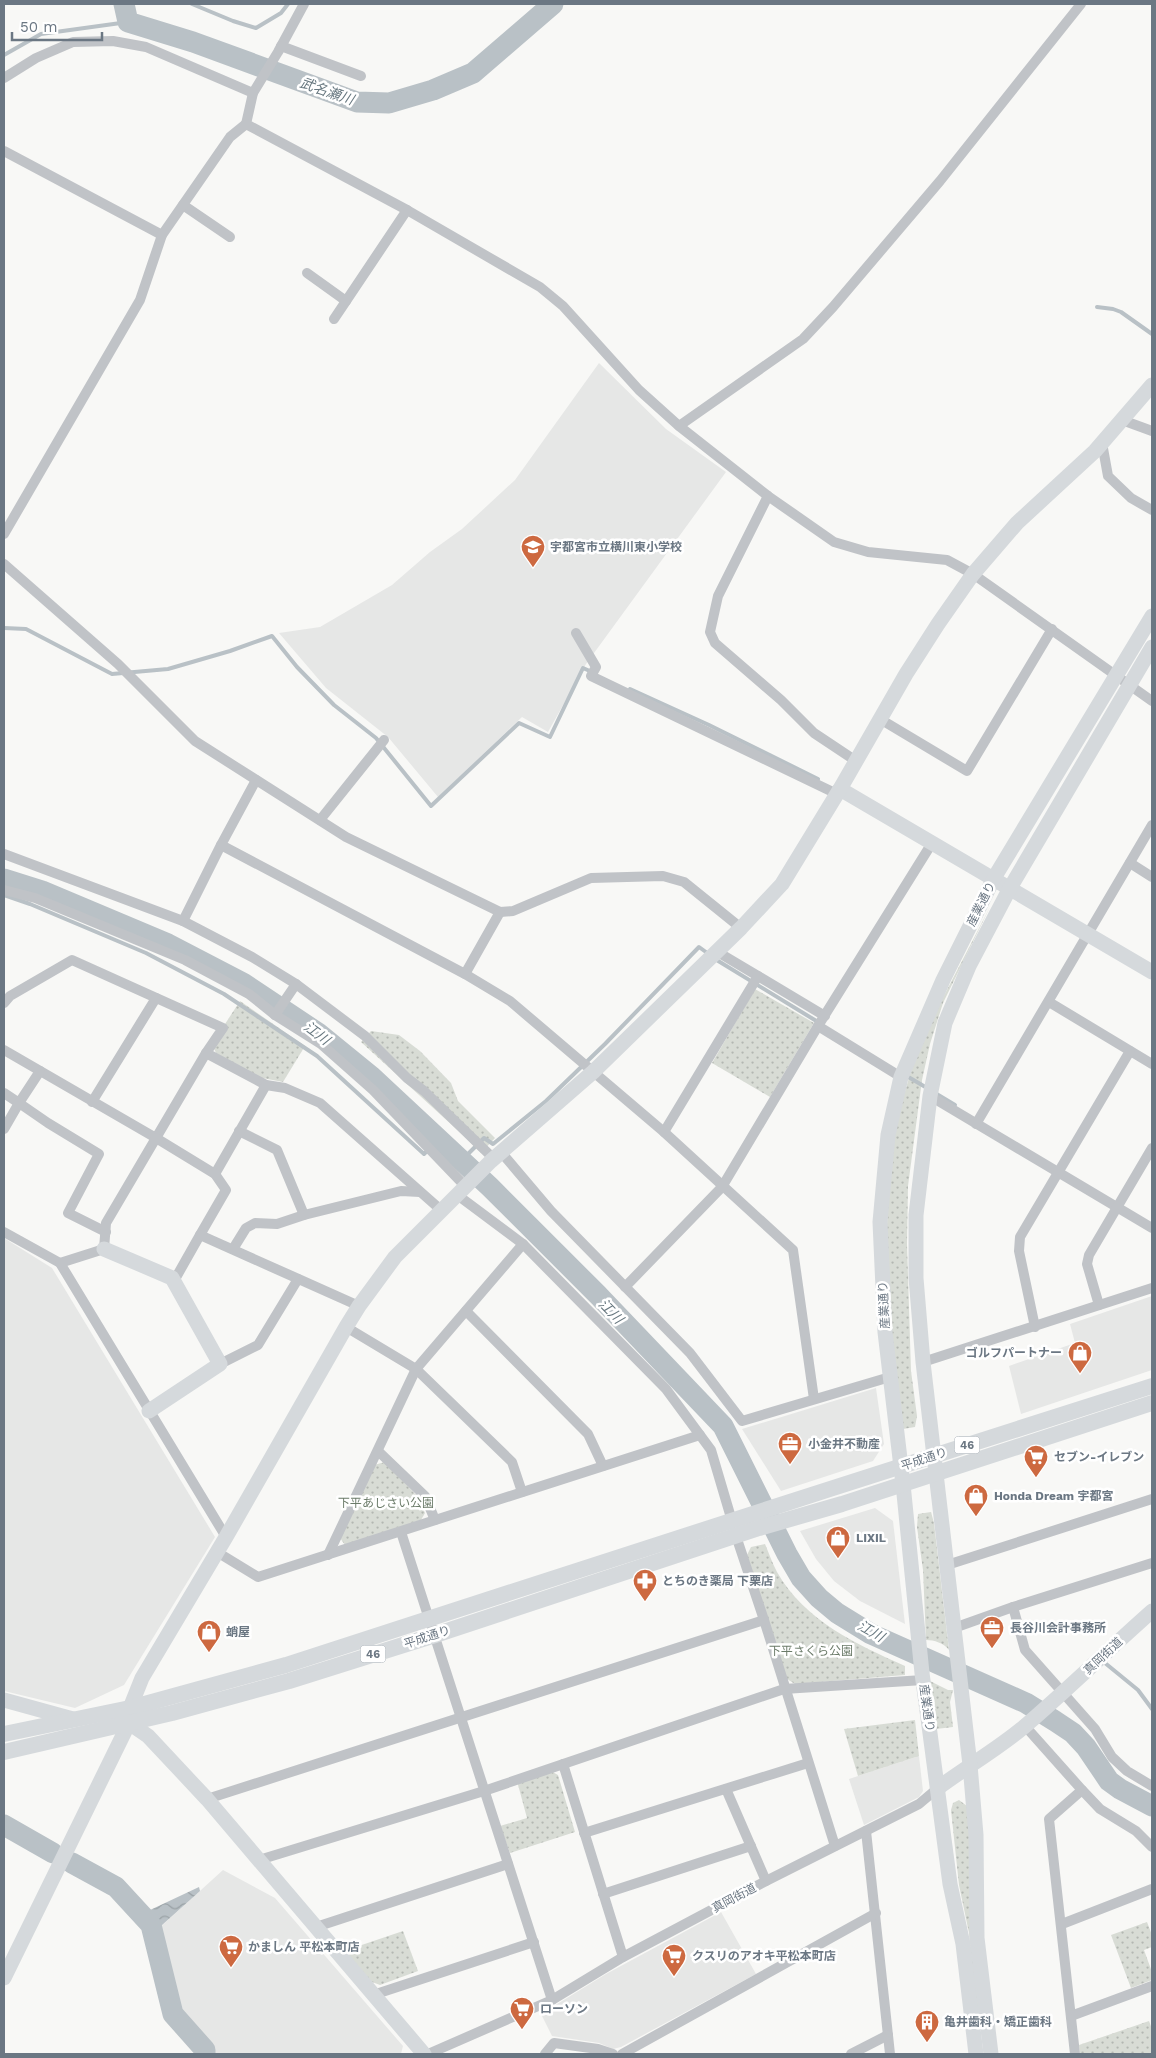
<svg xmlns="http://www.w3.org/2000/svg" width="1156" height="2058" font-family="'Work Sans','Noto Sans JP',sans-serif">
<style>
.built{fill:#e6e7e6}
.grass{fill:url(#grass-dots)}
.water{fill:url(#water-waves)}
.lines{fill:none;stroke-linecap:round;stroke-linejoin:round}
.stream{stroke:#b9c1c6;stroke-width:4}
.river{stroke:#b9c1c6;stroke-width:21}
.street{stroke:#c0c3c7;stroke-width:10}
.secondary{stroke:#d5d9dc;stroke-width:15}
.primary{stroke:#d5d9dc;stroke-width:16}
.labels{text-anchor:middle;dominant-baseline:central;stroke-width:5;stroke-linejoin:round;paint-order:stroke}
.shield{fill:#fff;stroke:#97a0a8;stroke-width:1}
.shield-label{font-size:11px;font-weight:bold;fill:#6b7783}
.poi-label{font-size:12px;font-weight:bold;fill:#6b7783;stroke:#fff;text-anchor:start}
.street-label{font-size:12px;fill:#6b7783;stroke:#fff}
.park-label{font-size:12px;fill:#6b7b69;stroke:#fff}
.water-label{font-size:14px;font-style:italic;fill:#67777f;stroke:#fff}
</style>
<defs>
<pattern id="grass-dots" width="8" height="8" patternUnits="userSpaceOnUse" patternTransform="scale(1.25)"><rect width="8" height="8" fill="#d8dcd5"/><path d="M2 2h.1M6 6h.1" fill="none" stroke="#b3b7b2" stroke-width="1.8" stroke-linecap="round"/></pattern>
<pattern id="water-waves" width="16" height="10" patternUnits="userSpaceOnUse" patternTransform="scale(1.25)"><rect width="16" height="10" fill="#b9c1c6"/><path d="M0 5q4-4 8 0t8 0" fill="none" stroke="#9aa2a6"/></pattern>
</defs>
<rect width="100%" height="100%" fill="#f8f8f6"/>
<!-- built -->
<g class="built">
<polygon points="599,363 666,429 726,472 586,664 548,732 522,717 438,797 388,737 326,688 279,633 320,627 392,585 430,552 462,529 515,480"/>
<polygon points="4,1238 52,1268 215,1537 124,1685 75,1708 4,1691"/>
<polygon points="1152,1296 1152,1370 1021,1414 1009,1366 1075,1343 1070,1324"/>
<polygon points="876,1388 884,1444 873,1461 781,1491 742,1429"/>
<polygon points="875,1508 893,1521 905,1624 860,1601 834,1581 816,1559 800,1531"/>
<polygon points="919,1756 923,1791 919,1797 864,1825 849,1779"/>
<polygon points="223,1870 275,1898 403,2046 401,2054 205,2054 205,2049 175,2016 157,1930"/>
<polygon points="721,1912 756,1974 621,2047 613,2049 599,2043 552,2036 541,2014 606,1974"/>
</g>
<!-- grass -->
<g class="grass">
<polygon points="990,907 943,1003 930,1044 922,1080 908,1186 907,1244 911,1371 917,1416 915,1427 903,1429 884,1278 892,1135 911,1071 936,1011"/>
<polygon points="755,989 814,1023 770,1097 712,1063"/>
<polygon points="240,1001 305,1046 283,1082 257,1077 216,1053 212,1044"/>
<polygon points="371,1031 399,1035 420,1051 451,1083 458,1101 495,1138 481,1153 465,1137 361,1042"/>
<polygon points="385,1462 417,1496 425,1513 421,1520 345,1545 340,1538 374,1465"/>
<path d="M931,1512L934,1523L949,1650C944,1643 934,1640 926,1640L923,1570L917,1527L918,1514Z"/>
<path d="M765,1544C769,1553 772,1563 777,1572C805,1621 856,1644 905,1666V1675L795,1684L787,1679L747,1555L751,1547Z"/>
<polygon points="930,1681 948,1690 953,1690 950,1702 953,1727 936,1729"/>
<polygon points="915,1720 919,1756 858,1776 844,1729"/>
<polygon points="549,1770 558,1775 575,1832 510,1853 500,1826 527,1818 517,1781"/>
<polygon points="959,1800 967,1806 970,1834 981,2054 969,1933 959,1885 951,1810 953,1803"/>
<polygon points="1147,1922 1152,1935 1152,1947 1144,1950 1152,1972 1152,1980 1131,1988 1111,1935"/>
<polygon points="403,1931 418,1971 380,1985 372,1982 344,1951"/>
<polygon points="1149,2021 1152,2029 1152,2054 1080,2054 1079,2045"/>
</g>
<!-- water -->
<polygon class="water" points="199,1887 200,1891 161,1926 148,1911"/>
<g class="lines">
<!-- stream -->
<g class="stream">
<polyline points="192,4 233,21 256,28 281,13 288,4"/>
<polyline points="4,55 41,34 128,22"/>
<polyline points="1097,307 1113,309 1121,312 1152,334"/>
<polyline points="4,628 26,629 112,674 168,669 230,651 272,636 297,667 334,705 376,738 431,806 519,723 550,737 583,668 592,672"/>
<polyline points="630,689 709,725 818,779"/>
<polyline points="4,895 30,904 146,953 224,994 317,1056 424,1154 439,1139"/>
<polyline points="715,959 818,1022"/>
<polyline points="905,1075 927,1088"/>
<polyline points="935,1093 955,1105"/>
<polyline points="462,1160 484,1138 493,1144 546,1101 605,1044 699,947 710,955"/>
<polyline points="1105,1663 1138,1690 1152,1709"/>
<polyline points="138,1911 148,1911"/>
</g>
<!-- river -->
<g class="river">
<polyline points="124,4 128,22 193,42 357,102 389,103 433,90 473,73 553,4"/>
<polyline points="4,879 42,891 168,944 243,983 318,1033 372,1077 490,1187 598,1295 723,1426 787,1554 801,1578 819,1598 837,1613 871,1634 1026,1703 1055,1721 1073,1733 1086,1747 1109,1781 1120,1789 1152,1806"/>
<polyline points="4,1825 53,1853"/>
<polyline points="72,1863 116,1887 151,1925 173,2014 205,2050 205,2054"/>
</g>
<!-- street -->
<g class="street">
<polyline points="304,4 278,52 253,93 246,124 407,210 540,287 563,306 639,390 679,426 768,496 834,542 868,552 947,560 973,574 1152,701"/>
<polyline points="281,46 361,76"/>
<polyline points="4,78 36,58 73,42 113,41 146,47 253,93"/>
<polyline points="4,151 162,235"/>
<polyline points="183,205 230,237"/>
<polyline points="307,273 346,301"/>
<polyline points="334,319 407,210"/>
<polyline points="1122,420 1152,431"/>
<polyline points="679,426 803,339 833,307 940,181 1081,4"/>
<polyline points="1102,443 1108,476 1131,498 1152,510"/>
<polyline points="768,496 718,596 710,632 715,643 781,700 814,733 856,761"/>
<polyline points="4,534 140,300 162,235 230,137 246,124"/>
<polyline points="4,564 118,664 195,741 346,837 500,912 513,911 591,878 663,876 684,882 741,928"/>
<polyline points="576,633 596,667 591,676 837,794"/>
<polyline points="880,719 967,771 1052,629"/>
<polyline points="256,780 221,845 465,974 510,1001 664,1132 793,1250 814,1399"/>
<polyline points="320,820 384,740"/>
<polyline points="4,854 183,921 221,845"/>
<polyline points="1130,863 1152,877"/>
<polyline points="4,890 35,898 185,960 249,994 275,1015 321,1044 373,1090 465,1186"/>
<polyline points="183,921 252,957 296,984 365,1036 407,1078 424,1091 493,1158"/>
<polyline points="716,951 825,1016"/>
<polyline points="465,974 500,912"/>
<polyline points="1049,1002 1152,1064"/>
<polyline points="4,1003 10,996 72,960 223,1028 206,1053 266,1085 285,1088 320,1103 441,1210"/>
<polyline points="275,1015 296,984"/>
<polyline points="818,1026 901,1077"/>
<polyline points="4,1050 156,1138 206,1053"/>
<polyline points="4,1093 19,1103 40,1071"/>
<polyline points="930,1096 1152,1228"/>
<polyline points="92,1102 156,998"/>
<polyline points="976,1124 1152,825"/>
<polyline points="4,1129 19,1103 48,1123 99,1154 68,1213 106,1232"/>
<polyline points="239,1131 277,1150 304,1215"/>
<polyline points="664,1132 758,976"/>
<polyline points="501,1152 551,1211 690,1353 742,1421 890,1377"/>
<polyline points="215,1174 266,1085"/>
<polyline points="456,1194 523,1244 666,1389 711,1450 732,1521"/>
<polyline points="4,1232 60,1263 226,1537"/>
<polyline points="233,1249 246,1228 255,1223 277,1224 304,1215 401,1191 420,1192"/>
<polyline points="60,1263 104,1249 106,1223 156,1138 215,1174 226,1190 200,1235 359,1306"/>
<polyline points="174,1281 200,1235"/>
<polyline points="625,1287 722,1187 818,1026 932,843"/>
<polyline points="1099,1305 1087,1264 1089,1255 1152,1148"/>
<polyline points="466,1311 588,1434 603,1466"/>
<polyline points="346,1327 416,1369 512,1462 522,1492"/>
<polyline points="1035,1327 1019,1251 1020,1237 1130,1051"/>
<polyline points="923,1362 1152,1288"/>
<polyline points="220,1364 258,1345 298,1279"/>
<polyline points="378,1451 425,1496 435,1520"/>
<polyline points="401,1532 552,2000"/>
<polyline points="736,1536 764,1620 835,1846"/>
<polyline points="217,1552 258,1577 700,1435"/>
<polyline points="328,1555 416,1369 523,1244"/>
<polyline points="947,1565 1152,1499"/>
<polyline points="1013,1607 1025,1650 1095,1729 1112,1757 1127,1771 1152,1786"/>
<polyline points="954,1628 1013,1607 1152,1563"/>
<polyline points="1025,1726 1082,1790 1049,1819 1075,2054"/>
<polyline points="563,1764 623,1957"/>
<polyline points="726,1789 766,1881"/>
<polyline points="1082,1790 1100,1809 1136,1831 1152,1847"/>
<polyline points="207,1799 764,1620"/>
<polyline points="866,1831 890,2054"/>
<polyline points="584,1833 808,1763"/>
<polyline points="259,1860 484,1791 784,1689 923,1680"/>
<polyline points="603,1894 751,1846"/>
<polyline points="1062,1924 1152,1889"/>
<polyline points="316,1927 508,1864"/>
<polyline points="373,1995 534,1942"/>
<polyline points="1071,2016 1152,1986"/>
<polyline points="428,2054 552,2000 623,1957 766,1881 919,1804 938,1788"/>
<polyline points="545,2054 554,2043 598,2049 613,2054"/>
<polyline points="622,2054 876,1913"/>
<polyline points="851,2054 888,2035"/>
</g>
<!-- secondary -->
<g class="secondary">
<polyline points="840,789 1152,972"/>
<polyline points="104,1249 172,1278 220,1364 149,1411"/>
<polyline points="4,1700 73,1719"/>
<polyline points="129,1723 148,1736 207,1799 424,2054"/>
<path d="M938,1788C966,1767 998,1749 1025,1726C1068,1689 1109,1649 1152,1611"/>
<polyline points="4,1978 129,1723 130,1708 142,1678 226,1537 346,1327 359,1306 395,1257 491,1161 593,1072 741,928 782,884 840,789 906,674 938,624 973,574 1017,523 1095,451 1152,385"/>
<polyline points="976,2054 963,1944 950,1884 922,1673 903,1484 885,1332 880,1222 888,1135 901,1077 943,980 994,878 1152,616"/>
<polyline points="991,2054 977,1938 976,1835 970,1765 923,1362 916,1278 916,1215 930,1096 945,1023 969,966 1010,888 1152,647"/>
</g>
<!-- primary -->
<g class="primary">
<polyline points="4,1734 130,1708 286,1665 830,1489 1152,1386"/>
<polyline points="4,1752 172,1713 289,1681 435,1635 759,1528 842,1504 1152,1403"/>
</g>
</g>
<!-- icons -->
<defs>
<symbol id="school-pin" viewBox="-11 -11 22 30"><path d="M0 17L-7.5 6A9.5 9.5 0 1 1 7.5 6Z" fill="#cd6940" stroke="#fff"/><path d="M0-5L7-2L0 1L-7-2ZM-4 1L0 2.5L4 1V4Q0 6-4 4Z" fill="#fff"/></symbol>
<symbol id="shop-pin" viewBox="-11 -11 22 30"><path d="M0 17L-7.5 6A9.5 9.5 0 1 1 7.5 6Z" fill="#cd6940" stroke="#fff"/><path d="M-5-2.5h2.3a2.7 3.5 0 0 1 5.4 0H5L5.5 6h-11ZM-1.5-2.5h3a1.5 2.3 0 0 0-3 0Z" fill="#fff"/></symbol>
<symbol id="office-pin" viewBox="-11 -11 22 30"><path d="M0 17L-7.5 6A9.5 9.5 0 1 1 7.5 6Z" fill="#cd6940" stroke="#fff"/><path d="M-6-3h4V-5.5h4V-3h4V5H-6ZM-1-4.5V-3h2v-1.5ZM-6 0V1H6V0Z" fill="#fff"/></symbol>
<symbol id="supermarket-pin" viewBox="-11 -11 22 30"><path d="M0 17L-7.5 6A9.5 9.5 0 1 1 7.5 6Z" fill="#cd6940" stroke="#fff"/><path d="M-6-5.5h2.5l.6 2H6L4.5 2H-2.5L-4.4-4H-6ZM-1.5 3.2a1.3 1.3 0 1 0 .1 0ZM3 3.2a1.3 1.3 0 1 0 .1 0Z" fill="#fff"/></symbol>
<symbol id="pharmacy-pin" viewBox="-11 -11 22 30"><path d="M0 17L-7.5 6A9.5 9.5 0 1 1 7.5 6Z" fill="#cd6940" stroke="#fff"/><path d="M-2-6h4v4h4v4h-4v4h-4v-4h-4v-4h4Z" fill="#fff"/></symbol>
<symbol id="building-pin" viewBox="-11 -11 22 30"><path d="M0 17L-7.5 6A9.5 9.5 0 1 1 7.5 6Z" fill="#cd6940" stroke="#fff"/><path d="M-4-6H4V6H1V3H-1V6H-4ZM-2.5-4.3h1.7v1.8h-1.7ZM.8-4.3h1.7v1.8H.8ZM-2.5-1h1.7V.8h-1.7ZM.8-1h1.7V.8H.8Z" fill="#fff"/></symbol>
</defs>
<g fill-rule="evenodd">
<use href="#school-pin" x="519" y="533" width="28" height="38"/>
<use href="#shop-pin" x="1066" y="1339" width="28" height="38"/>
<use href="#office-pin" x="776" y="1430" width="28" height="38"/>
<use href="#supermarket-pin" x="1022" y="1443" width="28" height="38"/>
<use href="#shop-pin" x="962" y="1482" width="28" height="38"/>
<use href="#shop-pin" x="824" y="1524" width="28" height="38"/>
<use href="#pharmacy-pin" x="631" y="1567" width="28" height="38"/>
<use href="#office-pin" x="978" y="1614" width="28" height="38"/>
<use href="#shop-pin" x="195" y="1618" width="28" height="38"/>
<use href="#supermarket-pin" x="217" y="1933" width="28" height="38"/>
<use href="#supermarket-pin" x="660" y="1942" width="28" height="38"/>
<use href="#supermarket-pin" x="508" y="1995" width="28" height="38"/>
<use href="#building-pin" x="913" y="2008" width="28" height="38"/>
</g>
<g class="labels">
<!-- shield labels -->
<g class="shield">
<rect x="954.5" y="1436.5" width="25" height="17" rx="4"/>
<rect x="360.5" y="1645.5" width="25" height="17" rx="4"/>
</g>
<g class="shield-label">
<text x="967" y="1445">46</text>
<text x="373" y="1654">46</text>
</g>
<!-- poi labels -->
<g class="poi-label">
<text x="550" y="547">宇都宮市立横川東小学校</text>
<text x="1062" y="1353" text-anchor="end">ゴルフパートナー</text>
<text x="808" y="1444">小金井不動産</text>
<text x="1054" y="1457">セブン-イレブン</text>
<text x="994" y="1496">Honda Dream 宇都宮</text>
<text x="856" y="1538">LIXIL</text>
<text x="662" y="1581">とちのき薬局 下栗店</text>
<text x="1010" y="1628">長谷川会計事務所</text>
<text x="226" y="1632">蛸屋</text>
<text x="248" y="1947">かましん 平松本町店</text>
<text x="692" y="1956">クスリのアオキ平松本町店</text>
<text x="540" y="2009">ローソン</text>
<text x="944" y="2022">亀井歯科・矯正歯科</text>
</g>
<!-- street labels -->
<g class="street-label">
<text transform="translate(981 904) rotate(-63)">産業通り</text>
<text transform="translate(884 1305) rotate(-93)">産業通り</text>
<text transform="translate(924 1459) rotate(-18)">平成通り</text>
<text transform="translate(427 1637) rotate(-18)">平成通り</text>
<text transform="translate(1103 1656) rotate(-43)">真岡街道</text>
<text transform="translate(927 1708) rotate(82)">産業通り</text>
<text transform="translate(734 1898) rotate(-28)">真岡街道</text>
</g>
<!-- park labels -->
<g class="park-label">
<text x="386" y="1503">下平あじさい公園</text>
<text x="811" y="1651">下平さくら公園</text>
</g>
<!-- water labels -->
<g class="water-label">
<text transform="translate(327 91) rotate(19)">武名瀬川</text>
<text transform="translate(317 1033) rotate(37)">江川</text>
<text transform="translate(611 1311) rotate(46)">江川</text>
<text transform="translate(871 1631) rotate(30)">江川</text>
</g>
</g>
<!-- border -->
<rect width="1156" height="2058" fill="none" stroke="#6b7783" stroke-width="10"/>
<!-- scale -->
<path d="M12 32v8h90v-8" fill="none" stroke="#6b7783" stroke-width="2.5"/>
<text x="20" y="32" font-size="15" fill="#6b7783" stroke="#ffffff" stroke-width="4" paint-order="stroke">50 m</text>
</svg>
